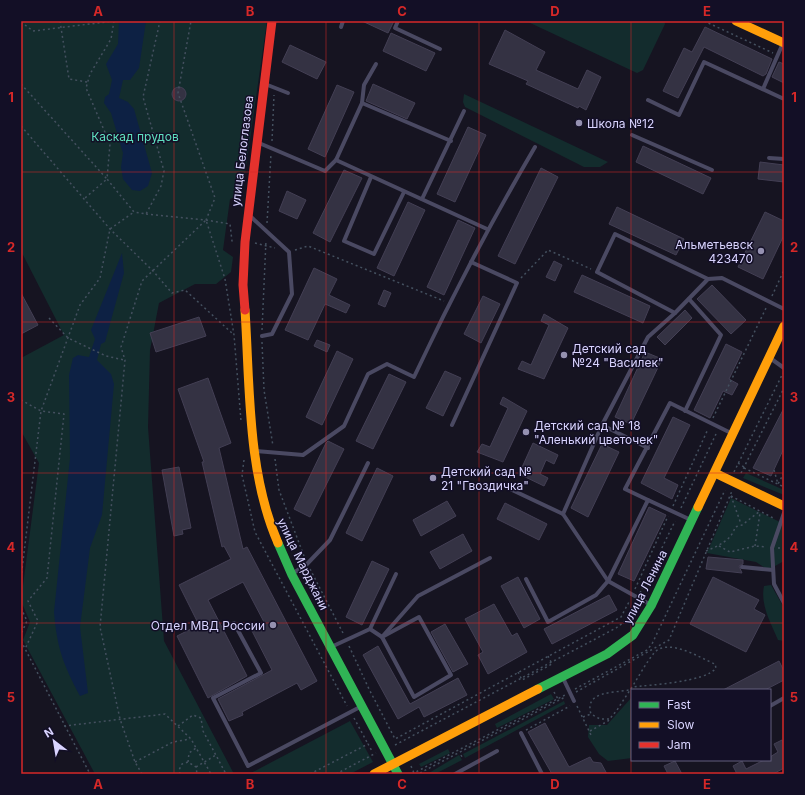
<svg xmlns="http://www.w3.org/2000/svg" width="805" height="795" font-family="Inter,sans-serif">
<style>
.green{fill:#132c2d}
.water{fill:#0d2144}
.building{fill:#343243;stroke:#433f54}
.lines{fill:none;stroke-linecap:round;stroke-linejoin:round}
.path{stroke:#44505f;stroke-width:1.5;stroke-dasharray:2 3;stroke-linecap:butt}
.lane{stroke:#4a4962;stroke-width:4}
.fast{stroke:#30b455;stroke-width:9}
.slow{stroke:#ff9f0a;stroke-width:9}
.jam{stroke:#e5322d;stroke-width:9}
.grid{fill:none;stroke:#d62828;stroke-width:1;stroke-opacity:0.55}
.poi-dot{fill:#9591b1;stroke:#130f26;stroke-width:1.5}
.labels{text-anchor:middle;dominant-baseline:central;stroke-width:3;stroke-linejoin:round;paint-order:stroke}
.poi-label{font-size:12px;fill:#d9d4ff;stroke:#130f26;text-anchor:start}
.park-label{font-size:12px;fill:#5fe0c0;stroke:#130f26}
.street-label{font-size:12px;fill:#d9d4ff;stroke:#130f26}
.neatline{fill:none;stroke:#d62828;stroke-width:1.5}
.grid-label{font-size:13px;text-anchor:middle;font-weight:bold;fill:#d62828}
</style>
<rect width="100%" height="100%" fill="#161421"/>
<!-- green -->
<g class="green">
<polygon points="21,21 267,21 242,195 230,199 223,250 233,257 231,272 216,284 195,284 159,303 150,350 148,427 164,641 234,774 95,774 23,640 30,622 21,601 39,463 21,431 21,358 64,335 21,251"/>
<polygon points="526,21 664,21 665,24 643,70 637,73"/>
<polygon points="464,94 608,162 600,167 584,167 465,107 463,102"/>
<polygon points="746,473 784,490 784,495 743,478"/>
<polygon points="731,498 784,524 784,561 768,570 756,562 707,553"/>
<path d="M771,585L784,608V641L778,640C771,623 760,605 764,586Z"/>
<polygon points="551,694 554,699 497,728 495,724"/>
<polygon points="632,697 632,758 608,761 599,754 588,737 589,725 607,725"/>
<polygon points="564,701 565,704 465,758 463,754"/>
<polygon points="350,721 373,762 350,774 249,774"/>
<polygon points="448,749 450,753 421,767 419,764"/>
<polygon points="459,755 462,760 435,774 429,773"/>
</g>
<!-- water -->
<g class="water">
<polygon points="119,21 146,21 139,68 130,80 123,80 119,98 128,102 134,109 152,173 148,186 140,191 132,190 123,179 121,167 123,153 111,113 104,103 105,97 109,94 112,80 106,64 118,44"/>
<path d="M122,253L124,273L105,342L101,344L97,360L111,374L114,384L102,515L90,548L80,627L88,693L80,696C63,664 57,648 54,612L70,458L69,375L73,358L78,355L89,357L95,339L91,330Z"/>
</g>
<!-- building -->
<g class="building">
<polygon points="362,21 394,21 388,33"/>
<polygon points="705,27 772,59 766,74 763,76 704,47 678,98 663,91 684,48 692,52"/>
<polygon points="505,30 545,52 536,70 578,89 587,70 601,77 586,110 579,106 578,108 526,84 528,81 489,64"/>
<polygon points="391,33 435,53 426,71 383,51"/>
<polygon points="290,45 326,62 317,79 282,62"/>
<polygon points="779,62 784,64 784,83 772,77"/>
<polygon points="373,84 415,103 407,119 366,101"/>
<polygon points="337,85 354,92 325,157 308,149"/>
<circle cx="179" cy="94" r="7"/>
<polygon points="468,127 486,135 455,202 437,194"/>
<polygon points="643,146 711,178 703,194 636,162"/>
<polygon points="760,162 784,165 784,182 758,179"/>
<polygon points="541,168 558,177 515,264 498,256"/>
<polygon points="344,170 362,178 330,242 313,233"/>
<polygon points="287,191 306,200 297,219 279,211"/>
<polygon points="408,202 425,210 394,276 377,268"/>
<polygon points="617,207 684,239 676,255 609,224"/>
<polygon points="765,212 784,221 784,235 763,279 738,267"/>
<polygon points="458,220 475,228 444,295 427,287"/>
<polygon points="554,261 562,265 555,281 546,277"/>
<polygon points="314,268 337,279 329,295 350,305 346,313 325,304 308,340 285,330"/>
<polygon points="582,275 650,306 643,323 574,292"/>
<polygon points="712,285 746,320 731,334 697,299"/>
<polygon points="384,290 391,293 385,307 378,304"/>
<polygon points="21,293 38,325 21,334"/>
<polygon points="483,296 500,304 481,343 464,334"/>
<polygon points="685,310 692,318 665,345 657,337"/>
<polygon points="544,314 568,328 544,379 518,369 522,361 531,365 549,325 541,321"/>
<polygon points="199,317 206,336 156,352 150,333"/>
<polygon points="317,340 330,345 327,352 314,346"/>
<polygon points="726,344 742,352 729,379 738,384 732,395 723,391 710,418 694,410"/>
<polygon points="337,351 353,359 322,425 306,417"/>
<polygon points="645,352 662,359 631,424 615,417"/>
<polygon points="445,371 461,378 443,416 426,408"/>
<polygon points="389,374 406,382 373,449 356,441"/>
<polygon points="208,378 231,443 219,448 243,549 247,547 317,681 301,690 297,683 242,712 243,715 229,721 218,699 272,670 251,629 264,622 243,582 208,600 247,676 208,698 177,636 199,625 179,585 231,559 224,546 222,547 202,462 204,462 178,389"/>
<polygon points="503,397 527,411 503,462 477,452 482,444 490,447 508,408 500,404"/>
<polygon points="784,408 784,448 771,476 753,468"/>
<polygon points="673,417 690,425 664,478 678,485 672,499 641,483"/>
<polygon points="328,441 344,449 310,517 294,509 326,443"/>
<polygon points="533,443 558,455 554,464 546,460 540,474 548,478 544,486 519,474"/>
<polygon points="602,444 619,452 588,517 571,508"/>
<polygon points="179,467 191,528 182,530 183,534 174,536 162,470"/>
<polygon points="377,468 393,476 362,541 346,533"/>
<polygon points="447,501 456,516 421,536 413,520"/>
<polygon points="505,503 547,524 539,540 497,519"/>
<polygon points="649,507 666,515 634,581 618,574"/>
<polygon points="463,534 472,551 440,569 430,552"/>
<polygon points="708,557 743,560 743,564 739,566 742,573 706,569"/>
<polygon points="372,561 389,569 362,625 346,617"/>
<polygon points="518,577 540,619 524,628 501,586"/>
<polygon points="713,577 759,600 754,609 765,615 746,652 690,624"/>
<polygon points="609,595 617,610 552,644 544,629"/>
<polygon points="494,604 512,636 517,633 527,652 488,674 478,655 483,652 465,619"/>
<polygon points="445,624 468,664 453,672 431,632"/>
<polygon points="378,646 410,704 458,678 467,695 424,717 419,707 398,719 363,655"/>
<polygon points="779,661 784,671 784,680 765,690 723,690"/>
<polygon points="545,723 569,767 590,757 593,762 601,763 607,774 552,774 528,732"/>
<polygon points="782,740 784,744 784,768 773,774 737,774 733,766 742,761 746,769 764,760 770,760 770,757 778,752 774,744"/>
<polygon points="675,761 682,774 668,774 664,766"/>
</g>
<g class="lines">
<!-- path -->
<g class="path">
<polyline points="60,21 69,79 87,82"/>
<polyline points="114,21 111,39 90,74 86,88 110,144 107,179 134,212 146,214 161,186 164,171 143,97 160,21"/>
<polyline points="704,21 773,53"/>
<polyline points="21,22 33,31 114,21"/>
<polyline points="21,84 107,179 85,198"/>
<polyline points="21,126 110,229 153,271 172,293 185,290 233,334"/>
<polyline points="272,141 274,95"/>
<polyline points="146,214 206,220 215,198 178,93 191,21"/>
<polyline points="206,220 230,224 232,241 235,241"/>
<polyline points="267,223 271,154"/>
<polyline points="255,243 275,248"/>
<polyline points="295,250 308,246 444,301"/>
<polyline points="521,278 548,250 591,269"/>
<polyline points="772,296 784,270"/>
<polyline points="49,318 68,338 106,356 124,360"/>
<polyline points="262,330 266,240"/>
<polyline points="262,342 264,390 273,446"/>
<polyline points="21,400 41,411 64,414 47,578 28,601 38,621 25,649"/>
<polyline points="713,418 767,306"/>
<polyline points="275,459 279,490 304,556"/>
<polyline points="244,460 242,475 255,532 347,706"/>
<polyline points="738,463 744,467"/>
<polyline points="744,468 784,487"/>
<polyline points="774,470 778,484 784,473"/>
<polyline points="734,472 783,373"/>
<polyline points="741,473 784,388"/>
<polyline points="731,496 775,519"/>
<polyline points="731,496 741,524"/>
<polyline points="673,506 708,429"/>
<polyline points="681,508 716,434"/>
<polyline points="719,546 730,552 755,546 766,547"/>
<polyline points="755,546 760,513"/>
<polyline points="778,548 784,548"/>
<path d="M706,551C718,546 732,540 735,527L742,525L760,511"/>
<polyline points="310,569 344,635"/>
<polyline points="21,578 41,411 80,305 100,278 110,229 134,212"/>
<polyline points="635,589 668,516"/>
<polyline points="640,593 675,521"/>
<polyline points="21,608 27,621 21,634"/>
<polyline points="21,641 90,774"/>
<polyline points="349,646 369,689 395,739 621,617 630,600"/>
<polyline points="518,672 522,680 552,664 548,656"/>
<polyline points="575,689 647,650 652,644 725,490"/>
<polyline points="554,692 558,699"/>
<polyline points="576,692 669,640 732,491"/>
<polyline points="577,706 591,735"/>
<polyline points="583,717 591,714"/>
<polyline points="354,718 368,744"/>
<path d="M609,719H600L591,714C584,691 613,693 629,690"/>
<polyline points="64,726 165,714 191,739 211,774"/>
<polyline points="178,726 193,715 201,718 203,731 226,774"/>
<polyline points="526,730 570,706"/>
<path d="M590,731L608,721L617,710L632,687C650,685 706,682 716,668L715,664C700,658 668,637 654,653C646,663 639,676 632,687"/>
<polyline points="395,745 616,628 624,622 635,603"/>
<polyline points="461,755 463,759"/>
<polyline points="135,762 173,742 190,739"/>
<polyline points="188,762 189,753 196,748"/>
<polyline points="411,766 414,773"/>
<polyline points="196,767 216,755"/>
<polyline points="420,773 565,697"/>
<polyline points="142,774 135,762 120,719 100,627 125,360 121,347 142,281 206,220 225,279 234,335 241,421"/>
<polyline points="180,774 179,770 182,764 188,762 196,767 197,774"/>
<polyline points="310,774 368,744 372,751"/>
<polyline points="336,774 376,753"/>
<polyline points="412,774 565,695"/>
</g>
<!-- lane -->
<g class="lane">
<polyline points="398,21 395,28 440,49"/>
<polyline points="341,27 343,21"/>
<polyline points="265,84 288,93"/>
<polyline points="763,89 783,43"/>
<polyline points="648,100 679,115 704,62 784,99"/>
<polyline points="362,103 451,141"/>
<polyline points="632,135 712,170"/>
<polyline points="259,143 325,171 336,160 487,229"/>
<polyline points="769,158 784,159"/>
<polyline points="336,160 362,103 364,85 376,64"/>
<polyline points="371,177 344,241 374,254 404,192"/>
<polyline points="422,199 464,111"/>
<polyline points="249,215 289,252 292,294 272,334 262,336"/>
<polyline points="675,313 597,272 615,234 708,279 722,278 784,309"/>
<polyline points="770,358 784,368"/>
<polyline points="685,411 721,335 689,299"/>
<polyline points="452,425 517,283 471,262"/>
<polyline points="602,425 648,448"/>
<path d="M256,451L303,455L344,426L368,374L387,364L414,377C451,298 491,222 535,147"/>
<polyline points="510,489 563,514 608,581 651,605"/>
<polyline points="648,500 691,520"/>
<polyline points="784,513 772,548 774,584 784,603"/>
<polyline points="563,514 602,425 648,337 675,313 708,279"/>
<polyline points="742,567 773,570"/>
<polyline points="292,574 307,564 330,540 368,463"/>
<polyline points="526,579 548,622 596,595 608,581 648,500 625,489 670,403 733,434"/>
<polygon points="419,617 451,675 414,697 382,637"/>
<polyline points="234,623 261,673 213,698 248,766 360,707"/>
<polyline points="370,629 382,637 418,596 490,558"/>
<polyline points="331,647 370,629 396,574"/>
<polyline points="563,678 574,701"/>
<polyline points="770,706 784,698"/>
<polyline points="521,733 542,774"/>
<polyline points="455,774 497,751"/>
</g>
<!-- fast -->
<g class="fast">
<polyline points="278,543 292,575 398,774"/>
<polyline points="538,689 607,654 633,635 651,606 698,507"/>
</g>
<!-- slow -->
<g class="slow">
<polyline points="736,21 784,43"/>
<path d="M245,310C250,386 247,472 278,543"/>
<polyline points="715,473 784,506"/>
<polyline points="698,507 784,326"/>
<polyline points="374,774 538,689"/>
</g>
<!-- jam -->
<polyline class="jam" points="245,310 243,285 245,242 272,21"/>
</g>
<!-- grid -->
<path class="grid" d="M174,21V774M326,21V774M479,21V774M631,21V774M21,172H784M21,322H784M21,473H784M21,623H784"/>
<!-- markers -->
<g class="poi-dot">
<circle cx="579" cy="123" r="4"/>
<circle cx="761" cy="251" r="4"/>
<circle cx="564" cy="355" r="4"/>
<circle cx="526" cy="432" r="4"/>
<circle cx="433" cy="478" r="4"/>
<circle cx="273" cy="625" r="4"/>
</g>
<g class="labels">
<!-- poi labels -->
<g class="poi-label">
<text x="587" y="123">Школа №12</text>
<text x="753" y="244" text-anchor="end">Альметьевск<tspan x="753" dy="14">423470</tspan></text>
<text x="572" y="348">Детский сад<tspan x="572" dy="14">№24 "Василек"</tspan></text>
<text x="534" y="425">Детский сад № 18<tspan x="534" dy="14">"Аленький цветочек"</tspan></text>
<text x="441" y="471">Детский сад №<tspan x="441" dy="14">21 "Гвоздичка"</tspan></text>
<text x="265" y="625" text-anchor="end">Отдел МВД России</text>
</g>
<!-- park labels -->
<g class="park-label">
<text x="135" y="136">Каскад прудов</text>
</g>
<!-- street labels -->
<g class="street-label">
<text transform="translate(242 151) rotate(-83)">улица Белоглазова</text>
<text transform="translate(303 564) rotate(64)">улица Марджани</text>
<text transform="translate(645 587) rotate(-63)">улица Ленина</text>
</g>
</g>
<!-- border -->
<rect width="805" height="795" fill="none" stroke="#130f26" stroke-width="44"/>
<!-- legend -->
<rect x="631" y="689" width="140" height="72" fill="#130f26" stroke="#625e7d"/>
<rect x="639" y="702" width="20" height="6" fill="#30b455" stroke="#625e7d"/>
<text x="667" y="709" font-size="12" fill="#d9d4ff">Fast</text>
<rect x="639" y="722" width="20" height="6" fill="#ff9f0a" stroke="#625e7d"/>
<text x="667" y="729" font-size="12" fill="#d9d4ff">Slow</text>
<rect x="639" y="742" width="20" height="6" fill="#e5322d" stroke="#625e7d"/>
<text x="667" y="749" font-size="12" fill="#d9d4ff">Jam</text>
<!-- north arrow -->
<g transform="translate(54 741) rotate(329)" stroke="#130f26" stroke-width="3" paint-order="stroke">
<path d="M0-3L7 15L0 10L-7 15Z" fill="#d9d4ff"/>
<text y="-6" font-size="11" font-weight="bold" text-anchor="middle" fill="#d9d4ff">N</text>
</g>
<rect x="22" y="22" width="761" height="751" class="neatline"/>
<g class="grid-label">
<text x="98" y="16">A</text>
<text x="250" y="16">B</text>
<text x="402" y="16">C</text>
<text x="555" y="16">D</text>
<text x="707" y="16">E</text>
<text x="11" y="102">1</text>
<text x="794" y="102">1</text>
<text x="11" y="252">2</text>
<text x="794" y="252">2</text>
<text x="11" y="402">3</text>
<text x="794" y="402">3</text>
<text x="11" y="552">4</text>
<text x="794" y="552">4</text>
<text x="11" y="702">5</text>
<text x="794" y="702">5</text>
<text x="98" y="789">A</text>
<text x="250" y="789">B</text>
<text x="402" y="789">C</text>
<text x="555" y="789">D</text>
<text x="707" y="789">E</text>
</g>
</svg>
